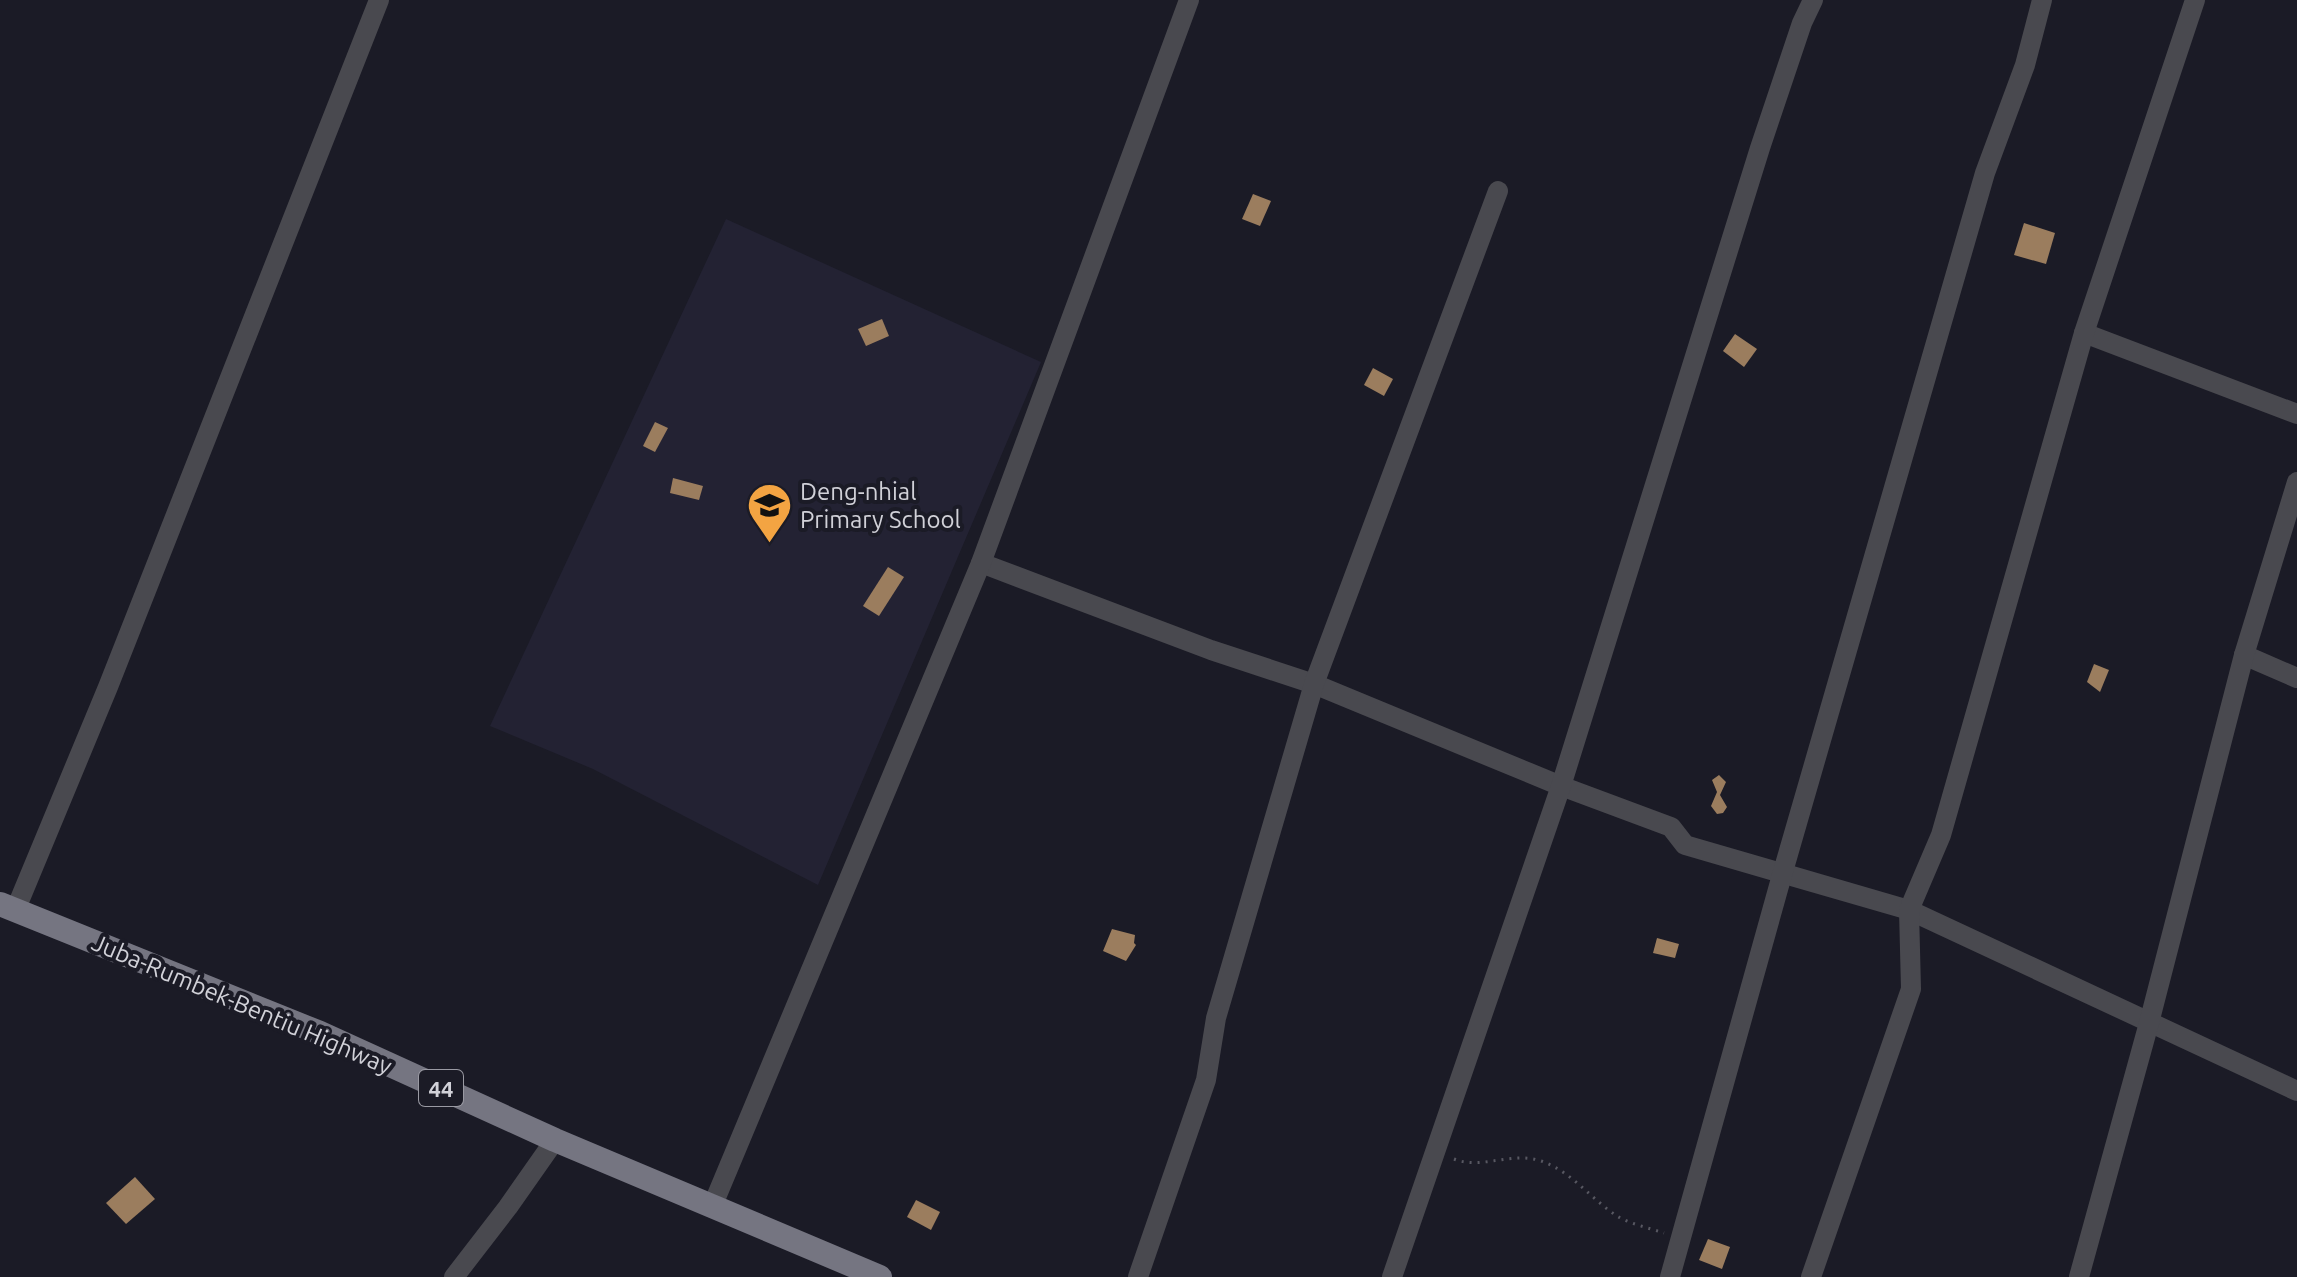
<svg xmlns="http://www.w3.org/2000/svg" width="2297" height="1277" font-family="Ubuntu,sans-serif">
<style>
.built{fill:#232233}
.building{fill:#9b7d5e}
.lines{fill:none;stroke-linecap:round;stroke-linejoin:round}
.path{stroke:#585862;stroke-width:3;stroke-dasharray:2 6;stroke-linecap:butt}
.minor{stroke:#49494f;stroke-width:20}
.primary{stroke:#757581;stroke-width:24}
.labels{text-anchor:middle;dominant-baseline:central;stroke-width:8;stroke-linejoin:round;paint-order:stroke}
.shield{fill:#1b1b26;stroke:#9a9aa3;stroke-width:2}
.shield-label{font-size:22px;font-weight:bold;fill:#d1d1d8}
.poi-label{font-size:24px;fill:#d1d1d8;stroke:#1b1b26;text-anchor:start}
.street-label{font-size:24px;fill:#d1d1d8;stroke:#1b1b26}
</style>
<rect width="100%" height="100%" fill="#1b1b26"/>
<!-- built -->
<polygon class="built" points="726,219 1041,362 818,885 593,769 490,726"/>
<!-- building -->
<g class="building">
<polygon points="1253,194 1271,201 1260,226 1242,219"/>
<polygon points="2024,223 2055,233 2046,264 2014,255"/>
<polygon points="882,319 889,336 866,346 858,329"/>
<polygon points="1735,334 1757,349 1744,367 1723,351"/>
<polygon points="1373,368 1393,379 1384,396 1364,385"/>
<polygon points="655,422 668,428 655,452 643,446"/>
<polygon points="673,478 703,486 699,500 670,493"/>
<polygon points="888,567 904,577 879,616 863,606"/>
<polygon points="2094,664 2109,670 2100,692 2087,682"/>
<polygon points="1719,775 1726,782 1720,795 1727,807 1723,813 1717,814 1711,806 1717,792 1712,780"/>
<polygon points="1112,929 1135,935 1134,943 1136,945 1126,961 1103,951"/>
<polygon points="1657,938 1679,944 1675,958 1653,953"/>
<polygon points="135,1177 155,1199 126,1224 106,1203"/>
<polygon points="916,1200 940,1212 931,1230 907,1217"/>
<polygon points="1708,1239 1730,1247 1722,1269 1699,1260"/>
</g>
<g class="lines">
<!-- path -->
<path class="path" d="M1454,1159C1481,1170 1513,1151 1541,1161C1571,1171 1591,1199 1617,1216C1630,1224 1649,1228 1664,1233"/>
<!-- minor -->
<g class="minor">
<polyline points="2084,333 2297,414"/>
<polyline points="981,563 1211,650 1314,684 1561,786 1671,827 1685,845 1909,910 2297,1091"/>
<polyline points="2244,655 2297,678"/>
<polyline points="15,911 108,687 379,0"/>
<polyline points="712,1207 981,563 1189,0"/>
<polyline points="454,1277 508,1207 555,1140"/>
<polyline points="1138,1277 1206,1080 1216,1018 1314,684 1498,191"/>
<polyline points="1392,1277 1561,786 1760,148 1802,23 1813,0"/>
<polyline points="1670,1277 1782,875 1985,173 2025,65 2042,0"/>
<polyline points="1811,1277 1911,989 1909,910 1941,835 2084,333 2195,0"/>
<polyline points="2079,1277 2149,1023 2244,655 2297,482"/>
</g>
<!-- primary -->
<polyline class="primary" points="0,904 320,1033 555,1140 880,1277"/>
</g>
<!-- icons -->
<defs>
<symbol id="school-pin" viewBox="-11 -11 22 30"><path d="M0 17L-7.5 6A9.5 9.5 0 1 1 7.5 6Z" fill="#f3a442" stroke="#1b1b26"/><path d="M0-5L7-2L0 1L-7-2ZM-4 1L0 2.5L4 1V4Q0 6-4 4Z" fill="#111"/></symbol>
</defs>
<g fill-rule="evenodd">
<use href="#school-pin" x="744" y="480" width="51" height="69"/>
</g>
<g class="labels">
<!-- shield labels -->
<rect class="shield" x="419" y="1070" width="44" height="36" rx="6"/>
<g class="shield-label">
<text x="441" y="1088">44</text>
</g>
<!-- poi labels -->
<g class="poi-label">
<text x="800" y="491">Deng-nhial<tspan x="800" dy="28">Primary School</tspan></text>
</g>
<!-- street labels -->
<g class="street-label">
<text transform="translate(242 1004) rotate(23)">Juba-Rumbek-Bentiu Highway</text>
</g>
</g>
</svg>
